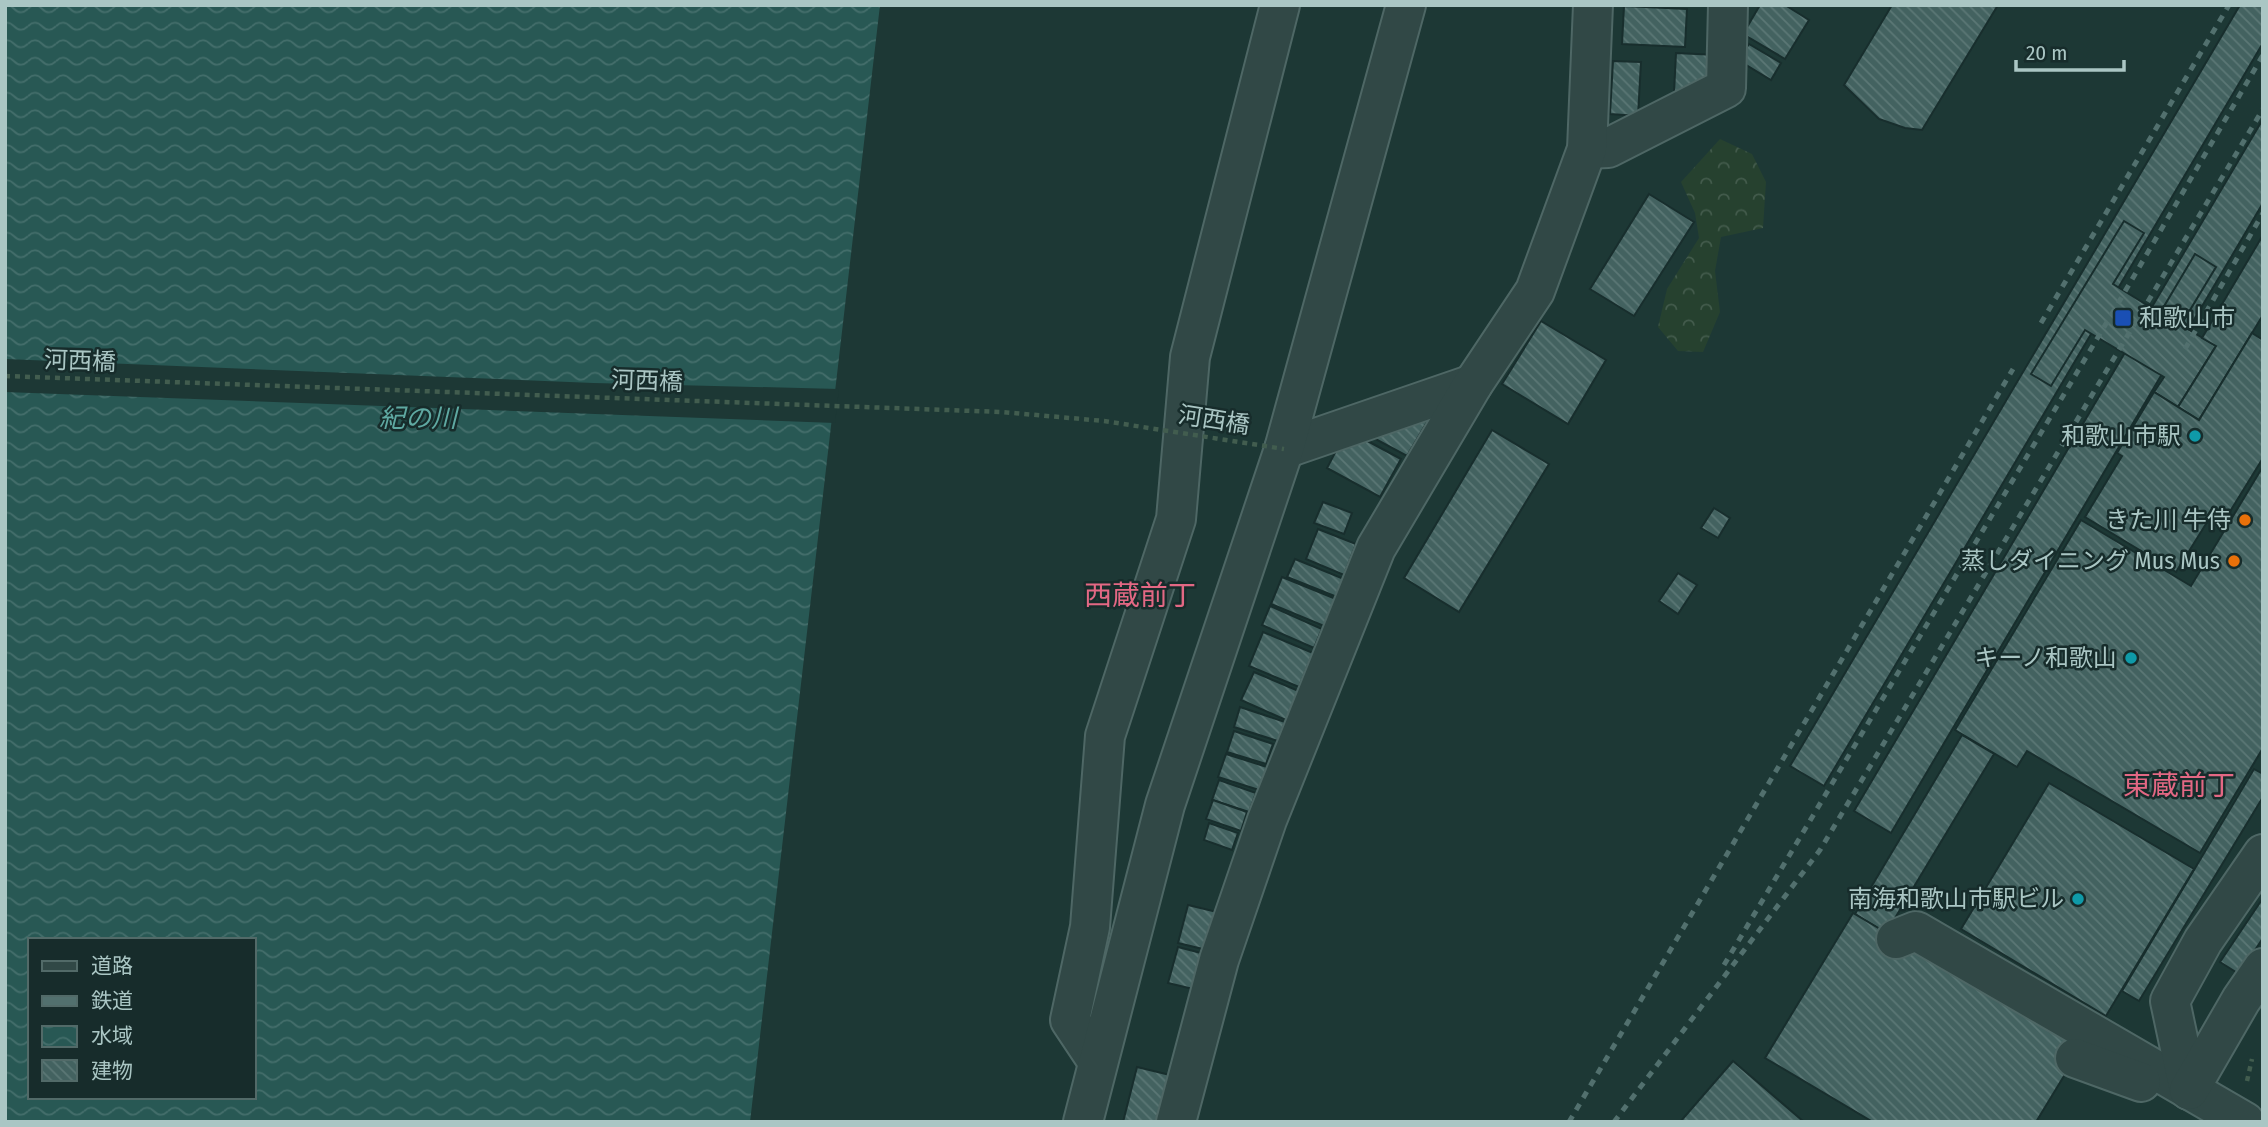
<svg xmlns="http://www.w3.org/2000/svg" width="2268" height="1127" font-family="'Fira Sans Condensed','Noto Sans JP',sans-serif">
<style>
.forest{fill:url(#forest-crowns)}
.water{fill:url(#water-waves);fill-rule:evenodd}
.pier{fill:#1d3835}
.building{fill:url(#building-back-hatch);stroke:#182e2d;stroke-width:2}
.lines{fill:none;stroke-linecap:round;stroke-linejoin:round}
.minor-casing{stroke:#4e6765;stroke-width:42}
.path{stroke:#425d4f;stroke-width:4.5;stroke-dasharray:5 5;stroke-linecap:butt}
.minor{stroke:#314846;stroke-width:38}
.rail{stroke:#52706e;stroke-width:5;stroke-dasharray:7 7;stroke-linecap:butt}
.path-bridge{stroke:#425d4f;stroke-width:4.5;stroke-dasharray:5 5;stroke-linecap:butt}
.transit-dot{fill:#1a4fb4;stroke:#172c2b;stroke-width:2.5}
.culture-dot{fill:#0f9aa8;stroke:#172c2b;stroke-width:2.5}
.food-dot{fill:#e8710a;stroke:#172c2b;stroke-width:2.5}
.labels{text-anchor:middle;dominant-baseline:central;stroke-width:5;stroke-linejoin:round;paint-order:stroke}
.poi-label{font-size:24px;fill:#aac6c4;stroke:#172c2b;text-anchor:end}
.street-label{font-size:24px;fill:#aac6c4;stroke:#172c2b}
.water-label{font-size:26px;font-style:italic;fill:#5fa9a2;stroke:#172c2b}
.quarter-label{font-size:28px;fill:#e36884;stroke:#172c2b}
</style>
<defs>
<pattern id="forest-crowns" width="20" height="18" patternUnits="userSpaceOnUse" patternTransform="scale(1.75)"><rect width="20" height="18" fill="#26412f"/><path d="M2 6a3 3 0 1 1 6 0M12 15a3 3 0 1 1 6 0" fill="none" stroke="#435b4c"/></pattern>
<pattern id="water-waves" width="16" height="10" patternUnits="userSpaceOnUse" patternTransform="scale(1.75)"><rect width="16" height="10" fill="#285854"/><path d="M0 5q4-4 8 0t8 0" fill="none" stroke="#446e6b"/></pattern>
<pattern id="building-back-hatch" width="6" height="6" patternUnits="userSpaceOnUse" patternTransform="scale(1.75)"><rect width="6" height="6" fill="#436260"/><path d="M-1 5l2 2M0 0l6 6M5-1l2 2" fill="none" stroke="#5b7775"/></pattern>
</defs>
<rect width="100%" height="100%" fill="#1d3835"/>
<!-- forest -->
<polygon class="forest" points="1720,139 1752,154 1766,182 1763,228 1721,237 1715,271 1720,312 1703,352 1678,351 1658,327 1667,289 1699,238 1695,213 1681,182"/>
<!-- water -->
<path class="water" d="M5,5H880L750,1122H5ZM30,940H254V1097H30Z"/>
<!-- pier -->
<polygon class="pier" points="5,359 593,383 839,389 835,423 5,392"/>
<!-- building -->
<g class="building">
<polygon points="1760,5 1785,5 1809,20 1785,59 1743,34"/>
<polygon points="1892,5 1998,5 1922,130 1905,128 1879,119 1844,85"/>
<polygon points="2240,5 2263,5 2263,43 1824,786 1790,766"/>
<polygon points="1624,6 1687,9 1685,47 1622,44"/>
<polygon points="1749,44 1781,63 1771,80 1738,60"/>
<polygon points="1676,53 1717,55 1715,82 1688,95 1674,93"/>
<polygon points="1613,61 1641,62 1638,116 1610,114"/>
<polygon points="2263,119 2263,203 1891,833 1854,811"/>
<polygon points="1649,194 1694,222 1634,316 1590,289"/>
<polygon points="2124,221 2144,233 2113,284 2160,313 2195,254 2216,267 2181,325 2216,346 2178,407 2154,392 2164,377 2085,330 2051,386 2031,374"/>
<polygon points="2263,235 2263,315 2199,420 2178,407 2216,346 2202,338"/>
<polygon points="1541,321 1606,360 1568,424 1502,384"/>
<polygon points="2252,333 2263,340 2263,458 2226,518 2214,511 2176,572 2085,517 2122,456 2117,453 2154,392 2199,420"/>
<polygon points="1430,417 1407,456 1355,428"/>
<polygon points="1347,430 1401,459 1380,497 1327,468"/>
<polygon points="1492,430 1549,464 1459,612 1404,578"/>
<polygon points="2262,468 2263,748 2200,853 2027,751 2017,767 1955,730 2081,520 2191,586"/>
<polygon points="1323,502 1352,513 1344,534 1314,523"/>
<polygon points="1714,508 1730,518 1718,538 1701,528"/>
<polygon points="1318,529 1356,544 1344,575 1306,559"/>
<polygon points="1295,559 1344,579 1337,597 1287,577"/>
<polygon points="1678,573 1697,585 1678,614 1659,601"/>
<polygon points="1282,577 1336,599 1324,626 1271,604"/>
<polygon points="1270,606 1322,629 1314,648 1262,625"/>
<polygon points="1263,632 1313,653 1299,687 1249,666"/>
<polygon points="1254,672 1301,692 1288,721 1241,700"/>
<polygon points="1240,707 1285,722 1278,741 1234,727"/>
<polygon points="1234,731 1273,744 1266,764 1227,752"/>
<polygon points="1962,735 1994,754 1886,933 1855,914"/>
<polygon points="1226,754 1267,767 1259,790 1218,777"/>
<polygon points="2254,769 2263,774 2263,797 2139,1001 2122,991"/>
<polygon points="1219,780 1256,793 1249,812 1212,800"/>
<polygon points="2049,783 2194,869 2106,1016 1961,929"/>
<polygon points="1213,800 1247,812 1241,831 1206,819"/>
<polygon points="1209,823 1238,833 1232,850 1204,840"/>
<polygon points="2263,898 2263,938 2239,974 2220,962"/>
<polygon points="1188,905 1217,912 1207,950 1178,943"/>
<polygon points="1853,913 2081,1048 2036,1122 1873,1122 1765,1058"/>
<polygon points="1178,947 1201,953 1193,989 1168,983"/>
<polygon points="1733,1061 1804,1122 1680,1122"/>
<polygon points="1137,1067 1170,1075 1159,1122 1123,1122"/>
</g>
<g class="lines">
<defs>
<g id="minor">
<polyline points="1587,149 1608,148 1726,88 1728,5"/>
<polyline points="1284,449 1473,384"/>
<polyline points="1896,939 1916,931 2245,1122"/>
<polyline points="2075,1058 2141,1082"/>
<polyline points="1098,1062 1070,1020 1090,927 1105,736 1176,519 1190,357 1280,5"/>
<polyline points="2189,1090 2170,1001 2203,941 2263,854"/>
<polyline points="2189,1090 2241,1000 2263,968"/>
<polyline points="1083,1122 1165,805 1284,449 1406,5"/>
<polyline points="1176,1122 1219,960 1267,820 1376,548 1473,384 1535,291 1587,149 1593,5"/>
</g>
</defs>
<!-- minor casing -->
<use href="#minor" class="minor-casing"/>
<!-- path -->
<polyline class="path" points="2247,1081 2252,1059"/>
<!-- minor -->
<use href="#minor" class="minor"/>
<!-- rail -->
<g class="rail">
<polyline points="2041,323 2229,5"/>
<polyline points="2185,349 2263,213"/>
<polyline points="1724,965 2113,312 2263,55"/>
<polyline points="1569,1122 2013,369"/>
<polyline points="1614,1122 1820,850 2263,109"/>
</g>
<!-- path-bridge -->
<polyline class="path-bridge" points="5,376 1002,412 1104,421 1284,449"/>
</g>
<!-- markers -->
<rect class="transit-dot" x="2114" y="309" width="18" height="18" rx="3.5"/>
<g class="culture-dot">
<circle cx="2195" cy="436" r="7"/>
<circle cx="2131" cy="658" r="7"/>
<circle cx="2078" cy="899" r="7"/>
</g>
<g class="food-dot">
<circle cx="2245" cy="520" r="7"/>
<circle cx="2234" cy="561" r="7"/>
</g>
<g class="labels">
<!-- poi labels -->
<g class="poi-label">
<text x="2139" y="318" text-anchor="start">和歌山市</text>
<text x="2181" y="436">和歌山市駅</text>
<text x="2231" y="520">きた川 牛侍</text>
<text x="2220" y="561">蒸しダイニング Mus Mus</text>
<text x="2117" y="658">キーノ和歌山</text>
<text x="2064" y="899">南海和歌山市駅ビル</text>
</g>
<!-- street labels -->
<g class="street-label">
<text transform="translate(80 361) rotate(2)">河西橋</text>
<text transform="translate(647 381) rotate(2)">河西橋</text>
<text transform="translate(1214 420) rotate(9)">河西橋</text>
</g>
<!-- water labels -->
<g class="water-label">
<text x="418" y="418">紀の川</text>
</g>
<!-- quarter labels -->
<g class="quarter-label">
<text x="1140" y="595">西蔵前丁</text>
<text x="2179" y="785">東蔵前丁</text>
</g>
</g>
<!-- border -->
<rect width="2268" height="1127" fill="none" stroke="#aac6c4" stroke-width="14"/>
<!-- legend -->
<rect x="28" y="938" width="228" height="161" fill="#172c2b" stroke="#526a68" stroke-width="2"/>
<rect x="42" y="961" width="35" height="10" fill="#314846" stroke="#526a68" stroke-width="2"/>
<text x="91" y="973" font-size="21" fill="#aac6c4">道路</text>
<rect x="42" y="996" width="35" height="10" fill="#52706e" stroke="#526a68" stroke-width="2"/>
<text x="91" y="1008" font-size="21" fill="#aac6c4">鉄道</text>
<rect x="42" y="1026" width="35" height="21" fill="url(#water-waves)" stroke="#526a68" stroke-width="2"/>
<text x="91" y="1043" font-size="21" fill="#aac6c4">水域</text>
<rect x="42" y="1060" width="35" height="21" fill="url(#building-back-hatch)" stroke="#526a68" stroke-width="2"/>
<text x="91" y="1078" font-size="21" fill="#aac6c4">建物</text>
<!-- scale -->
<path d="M2016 60v10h108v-10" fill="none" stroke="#aac6c4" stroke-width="3.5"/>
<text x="2026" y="60" font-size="21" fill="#aac6c4" stroke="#172c2b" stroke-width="5" paint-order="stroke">20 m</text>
</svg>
